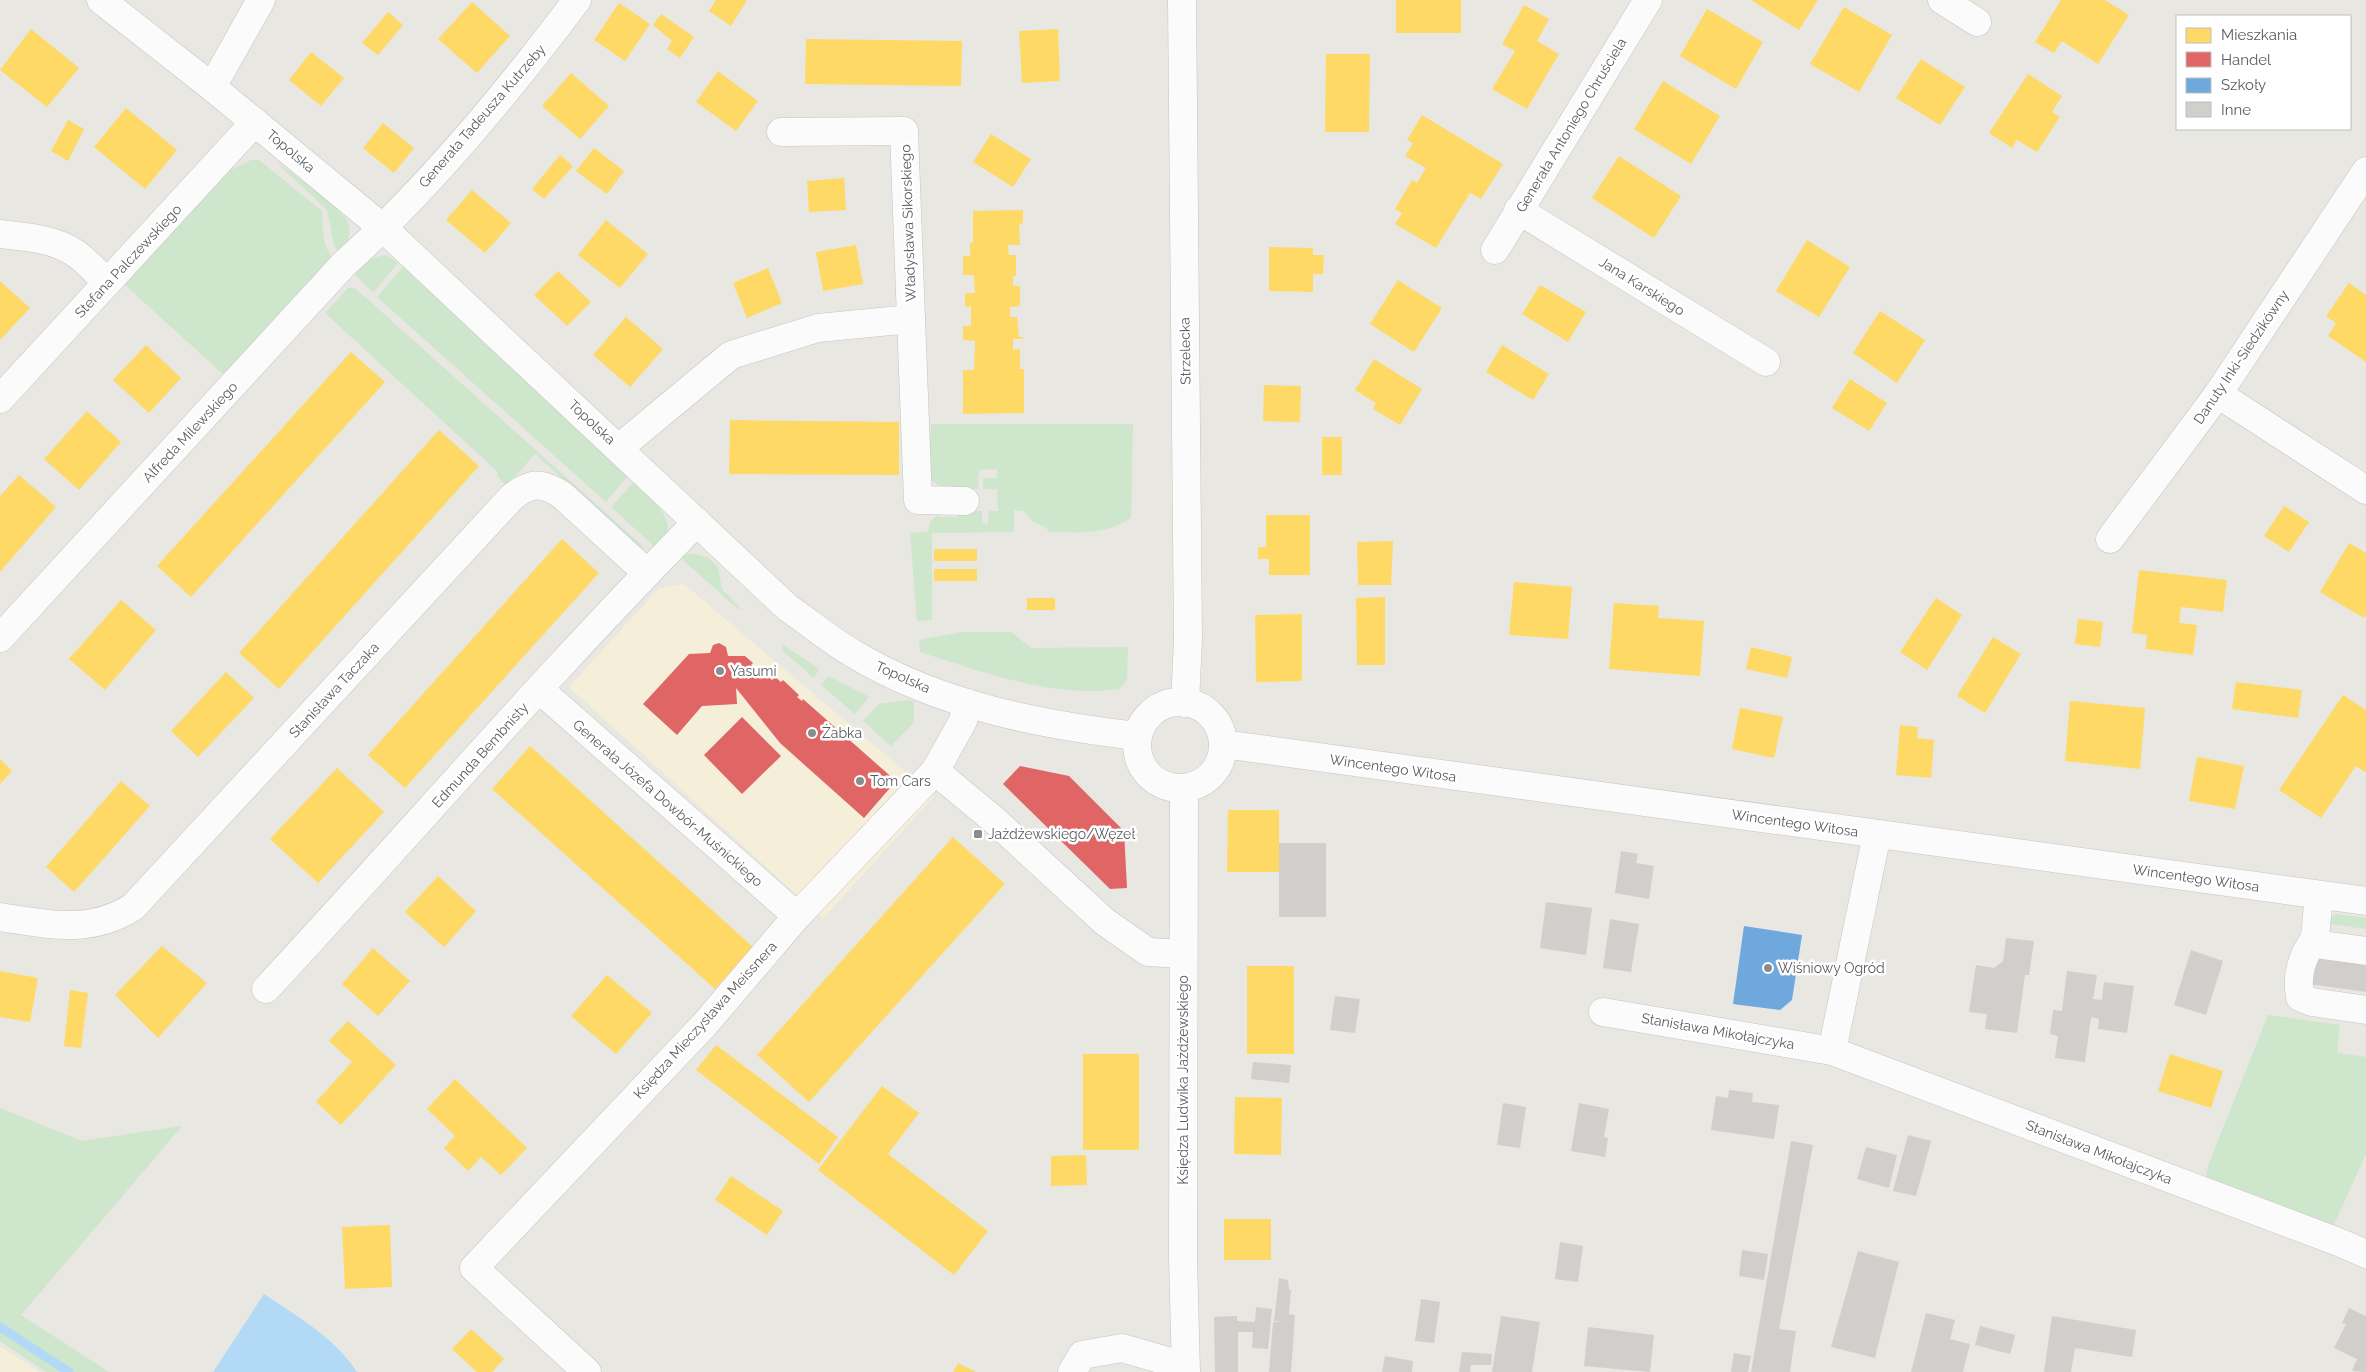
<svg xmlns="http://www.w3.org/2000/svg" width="2366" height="1372" font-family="Raleway,sans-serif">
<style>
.commercial{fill:#f5eed8}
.green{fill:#cee6cb}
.water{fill:#b2daf6}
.homes{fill:#ffd966}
.shops{fill:#e06666}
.schools{fill:#6fa8dc}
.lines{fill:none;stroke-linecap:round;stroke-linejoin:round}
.stream{stroke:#b2daf6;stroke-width:9}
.building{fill:#d0cfcc}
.minor-casing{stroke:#c5c4c3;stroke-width:29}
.minor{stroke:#fcfbfb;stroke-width:28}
.poi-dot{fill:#8a8d8e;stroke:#fff;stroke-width:2}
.labels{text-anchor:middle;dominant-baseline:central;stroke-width:5;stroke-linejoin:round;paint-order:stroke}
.street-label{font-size:14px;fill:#585c61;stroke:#fff}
.poi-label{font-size:14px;fill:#585c61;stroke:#fff;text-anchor:start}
</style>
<rect width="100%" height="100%" fill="#e8e7e2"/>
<!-- commercial -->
<g class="commercial">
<polygon points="684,584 934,796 823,919 569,687 659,588"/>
<polygon points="0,1346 40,1372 0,1372"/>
</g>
<!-- green -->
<g class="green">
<path d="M251,160H259L322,211C323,228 321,246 334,259L226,377L124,284L229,171Z"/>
<path d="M278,164C289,169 343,211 347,220C352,233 349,242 340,252L334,246L327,210Z"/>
<polygon points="386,255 398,263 373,293 354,273 368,259"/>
<polygon points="403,267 447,305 627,477 606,502 377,297"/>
<polygon points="348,288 355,288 645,548 639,547 535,454 508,484 503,483 497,475 498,472 325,313"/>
<path d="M931,424H1133L1131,518C1102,536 1080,532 1048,532L1047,528L1032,521L1024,511L1014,510V532L932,533V620L917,621L910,533L928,532L930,522L939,514L940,517H958V511H982V523L988,524L989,511H998L997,489H983V478H997V469L979,470L978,489H943L930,479L926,435L931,434Z"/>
<path d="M633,483C645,494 675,515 666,535C664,539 658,543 654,546L611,507Z"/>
<polygon points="691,553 707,557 718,567 722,589 741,609 738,609 684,561 682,557"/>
<path d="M961,632H1011L1031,648L1128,647L1127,680L1119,689C1053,698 982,672 920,652L919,640Z"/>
<polygon points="783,645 819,669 814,678 782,650"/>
<polygon points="829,676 869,697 855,714 821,685"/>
<polygon points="909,700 914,702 914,722 891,746 863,721 879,704"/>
<polygon points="2336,914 2366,918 2366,929 2329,924 2327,922"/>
<polygon points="2268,1015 2340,1025 2337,1053 2366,1057 2366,1154 2330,1233 2203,1189 2209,1163"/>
<polygon points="0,1108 82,1141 182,1126 21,1315 109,1372 46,1372 0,1341"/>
</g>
<!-- water -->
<path class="water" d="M264,1294C298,1317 334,1337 357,1372H213Z"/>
<!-- homes -->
<g class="homes">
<polygon points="716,0 747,0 731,26 709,11"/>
<rect x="1396" y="0" width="65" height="33"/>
<polygon points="1751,0 1818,0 1799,30"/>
<polygon points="2061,0 2105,0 2129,15 2098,64 2062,41 2054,53 2035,42"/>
<polygon points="472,2 510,36 477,73 438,39"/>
<polygon points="619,3 650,24 625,61 594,40"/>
<polygon points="1524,5 1549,19 1537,41 1559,54 1527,109 1492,89 1515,51 1502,44"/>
<polygon points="1844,7 1892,35 1859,92 1810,64"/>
<polygon points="1707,9 1763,42 1736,89 1680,56"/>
<polygon points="388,12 403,25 378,55 362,43"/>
<polygon points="661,14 694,37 680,58 667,49 672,41 653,25"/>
<polygon points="31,29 79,68 47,107 0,70"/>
<polygon points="1058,29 1060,81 1022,83 1019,31"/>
<polygon points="806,39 962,41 961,86 805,84"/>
<polygon points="311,52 344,78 321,106 289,80"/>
<polygon points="1326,54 1370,54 1369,132 1325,132"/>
<polygon points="1921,59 1965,87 1940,125 1896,98"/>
<polygon points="718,71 758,101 736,131 696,102"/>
<polygon points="571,73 609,106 580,139 542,106"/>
<polygon points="2028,74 2062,96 2052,112 2060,117 2037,152 2017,140 2012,148 1989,133"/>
<polygon points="1663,81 1720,116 1691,164 1634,129"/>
<polygon points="126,108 177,150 145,189 94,147"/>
<polygon points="1422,115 1503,164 1481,199 1470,193 1436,248 1395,224 1402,213 1395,209 1412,180 1417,183 1426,168 1405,156 1413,143 1407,140"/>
<polygon points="68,120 84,129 68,161 51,151"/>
<polygon points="383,123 414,148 394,173 363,148"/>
<polygon points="991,134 1031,159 1013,187 973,162"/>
<polygon points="594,148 624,171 607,194 576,171"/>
<polygon points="560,155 573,166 544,199 532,189"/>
<polygon points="1619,156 1681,196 1654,238 1592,198"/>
<polygon points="844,178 846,210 809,212 807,181"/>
<polygon points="472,190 511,223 485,253 446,220"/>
<polygon points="1023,210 1023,223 1019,224 1020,245 1008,245 1009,255 1016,255 1016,276 1013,276 1013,286 1020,286 1020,306 1010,307 1010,317 1017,317 1019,337 1023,337 1023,339 1013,339 1013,350 1020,349 1020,369 1024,369 1024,413 963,414 963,370 974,370 975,341 963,340 963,326 971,326 971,306 965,307 965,293 975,293 974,275 963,275 963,256 970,256 970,243 973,243 973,211"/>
<polygon points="606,220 648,254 620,288 578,255"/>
<polygon points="1807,240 1850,267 1819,317 1776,291"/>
<polygon points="856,245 863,284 823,291 816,252"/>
<polygon points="1269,247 1313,248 1313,255 1324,255 1323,274 1313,274 1313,292 1269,291"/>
<polygon points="768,268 782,303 747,318 733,283"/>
<polygon points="558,271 591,302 567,326 534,295"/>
<polygon points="1398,280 1442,308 1414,352 1370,324"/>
<polygon points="0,281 30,308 0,340"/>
<polygon points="2349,283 2366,295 2366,362 2328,336 2336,323 2326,316"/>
<polygon points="1540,285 1586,312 1568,342 1522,314"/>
<polygon points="1880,311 1925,340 1897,383 1853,353"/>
<polygon points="626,317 663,349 630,387 593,355"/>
<polygon points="146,345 181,378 149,413 113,380"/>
<polygon points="1502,345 1549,374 1533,400 1486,372"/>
<polygon points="351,352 385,382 191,597 157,566"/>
<polygon points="1374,359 1422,389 1400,425 1373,409 1376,403 1355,390"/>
<polygon points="1850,379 1887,403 1869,431 1832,408"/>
<polygon points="1264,385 1301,386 1300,422 1263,421"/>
<polygon points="87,411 121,442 79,490 44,459"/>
<polygon points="730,420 899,422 899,475 729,474"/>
<polygon points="439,430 479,466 279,689 239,653"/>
<rect x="1322" y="437" width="20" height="38"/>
<polygon points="19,475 56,507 0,572 0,496"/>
<polygon points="2284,506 2309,522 2289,552 2264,536"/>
<polygon points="1266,515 1310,515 1310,575 1269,575 1269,559 1258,559 1258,547 1266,547"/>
<polygon points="562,539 599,573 405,788 368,755"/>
<polygon points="1393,541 1391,585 1358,585 1357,542"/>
<polygon points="2349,543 2366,553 2366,614 2364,618 2320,592"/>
<rect x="934" y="549" width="43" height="12"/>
<rect x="934" y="569" width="43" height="12"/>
<polygon points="2139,570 2227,580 2223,612 2181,607 2179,623 2197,625 2193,655 2146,649 2147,635 2132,633"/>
<polygon points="1514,582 1572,587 1568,639 1509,635"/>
<polygon points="1385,597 1385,665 1357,665 1356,598"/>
<rect x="1027" y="598" width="28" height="12"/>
<polygon points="1936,598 1962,615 1927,670 1900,652"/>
<polygon points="121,600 156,630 105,690 69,659"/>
<polygon points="1614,603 1659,606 1658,618 1704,621 1700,676 1609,669"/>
<polygon points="1302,614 1302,681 1256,682 1255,615"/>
<polygon points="2078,619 2103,622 2100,647 2075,644"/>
<polygon points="1993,637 2021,654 1985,713 1957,696"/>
<polygon points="1751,647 1792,657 1787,678 1746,669"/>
<polygon points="226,672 254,698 198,757 171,731"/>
<polygon points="2236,682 2302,690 2298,718 2232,709"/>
<polygon points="2343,695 2366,710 2366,773 2356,766 2321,818 2279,790"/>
<polygon points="2070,701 2145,708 2140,769 2065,761"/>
<polygon points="1740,708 1783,717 1774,758 1732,749"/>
<polygon points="1900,725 1918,727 1917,738 1934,740 1931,778 1896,775"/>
<polygon points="530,746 753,947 715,989 492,789"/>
<polygon points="2197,757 2244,766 2235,809 2189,801"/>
<polygon points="0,759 12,771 0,784"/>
<polygon points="337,768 384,812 318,883 270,839"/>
<polygon points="121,781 150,806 74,892 46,867"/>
<polygon points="1228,810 1279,810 1279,872 1227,872"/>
<polygon points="953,837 1005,884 809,1102 757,1055"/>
<polygon points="438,876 476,911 444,947 405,912"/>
<polygon points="162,946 207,983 158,1038 115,995"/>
<polygon points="373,948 410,981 378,1016 342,984"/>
<rect x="1247" y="966" width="47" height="88"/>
<polygon points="0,971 38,978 30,1022 0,1017"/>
<polygon points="607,975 652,1013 616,1054 571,1016"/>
<polygon points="70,990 88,993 81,1048 64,1046"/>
<polygon points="348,1021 396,1065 341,1125 316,1102 352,1062 329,1041"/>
<polygon points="716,1045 838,1137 819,1164 696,1070"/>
<rect x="1083" y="1054" width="56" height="96"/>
<polygon points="2170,1054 2223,1071 2211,1108 2158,1091"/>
<polygon points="455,1079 527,1148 501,1175 481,1157 468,1171 444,1148 455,1136 427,1109"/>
<polygon points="882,1086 919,1113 888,1154 988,1231 954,1275 818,1170"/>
<polygon points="1235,1097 1282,1098 1281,1155 1234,1154"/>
<polygon points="1086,1155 1087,1185 1051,1186 1051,1156"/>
<polygon points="731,1176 783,1211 767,1235 715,1200"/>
<rect x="1224" y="1219" width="47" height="41"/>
<polygon points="390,1225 392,1287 345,1289 342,1227"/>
<polygon points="471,1329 504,1359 492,1372 477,1372 452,1349"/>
<polygon points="958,1363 976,1372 953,1372"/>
</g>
<!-- shops -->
<g class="shops">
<polygon points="719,643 726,647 728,656 745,656 753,663 751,665 756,669 757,667 772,680 775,677 781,682 783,680 799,695 797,697 802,701 803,699 896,781 864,818 780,743 736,688 737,704 702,706 677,735 643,704 689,654 710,653 713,645"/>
<polygon points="742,717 781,756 742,794 704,755"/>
<polygon points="1020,766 1069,776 1124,831 1127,888 1110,889 1003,784"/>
</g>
<!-- schools -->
<polygon class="schools" points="1744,926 1802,935 1792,1000 1780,1010 1733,1004"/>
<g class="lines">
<!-- stream -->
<polyline class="stream" points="0,1327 69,1372"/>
</g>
<!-- building -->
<g class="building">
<rect x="1279" y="843" width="47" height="74"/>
<polygon points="1621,851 1638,854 1636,863 1654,866 1649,899 1615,893"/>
<polygon points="1546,902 1592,908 1586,955 1540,948"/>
<polygon points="1610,919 1639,924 1631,972 1603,968"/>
<polygon points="2006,938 2034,941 2029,975 2025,975 2017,1033 1985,1029 1987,1014 1969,1012 1976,965 1994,968 2003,961"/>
<polygon points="2191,950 2223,961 2206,1015 2174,1005"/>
<polygon points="2313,957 2366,964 2366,992 2309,984"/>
<polygon points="2067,971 2097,975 2093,999 2102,1000 2104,982 2134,986 2127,1033 2098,1029 2099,1019 2091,1017 2085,1062 2055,1058 2058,1036 2050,1034 2053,1010 2062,1011"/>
<polygon points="1335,996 1360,999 1355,1033 1330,1030"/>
<polygon points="1253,1062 1291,1065 1289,1083 1251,1079"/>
<polygon points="1729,1090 1753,1093 1752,1102 1779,1105 1774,1139 1711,1130 1716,1096 1728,1098"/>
<polygon points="1503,1103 1526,1107 1520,1148 1497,1145"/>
<polygon points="1579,1103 1609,1109 1604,1137 1608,1138 1605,1157 1571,1151"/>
<polygon points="1908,1135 1931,1141 1916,1196 1893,1191"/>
<polygon points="1791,1141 1813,1145 1779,1329 1796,1331 1790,1372 1751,1372"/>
<polygon points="1866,1147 1897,1155 1889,1188 1857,1179"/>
<polygon points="1560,1242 1583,1246 1578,1282 1555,1279"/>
<polygon points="1742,1250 1768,1254 1764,1280 1739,1276"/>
<polygon points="1858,1251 1899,1262 1875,1358 1831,1347"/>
<polygon points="1279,1278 1288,1280 1289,1290 1291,1290 1289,1314 1295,1315 1291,1372 1269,1372 1273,1322 1283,1322 1274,1321"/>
<polygon points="1421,1299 1440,1302 1434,1343 1415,1341"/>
<polygon points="1256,1307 1272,1309 1268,1349 1252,1348 1253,1332 1238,1332 1238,1372 1215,1372 1214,1317 1237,1316 1237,1321 1255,1322"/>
<polygon points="2349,1308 2366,1316 2366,1372 2352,1371 2357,1359 2334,1348 2346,1324 2342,1323"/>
<polygon points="1926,1313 1955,1320 1950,1339 1970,1344 1963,1372 1911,1372"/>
<polygon points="1501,1316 1540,1322 1532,1372 1492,1372"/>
<polygon points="2052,1316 2136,1330 2132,1357 2075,1348 2071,1372 2044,1372"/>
<polygon points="1980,1326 2015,1335 2010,1354 1975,1345"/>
<polygon points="1588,1327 1654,1335 1650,1372 1584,1366"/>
<polygon points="1462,1352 1492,1354 1491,1365 1471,1365 1470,1372 1459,1372"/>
<polygon points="1734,1353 1751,1356 1748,1372 1731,1372"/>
<polygon points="1385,1356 1413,1361 1412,1372 1382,1372"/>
</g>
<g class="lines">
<defs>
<g id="minor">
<path d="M101,0L212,87L384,229L788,608C810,623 831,641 854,654C938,705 1041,725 1138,736"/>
<polyline points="1182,0 1188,640 1185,703"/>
<polyline points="1942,0 1977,22"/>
<polyline points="212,87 261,0"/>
<polyline points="1518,210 1766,362"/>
<path d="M0,234C26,237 53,238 75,253C87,261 97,273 107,283"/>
<polyline points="1495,250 1648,0"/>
<polyline points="911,319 918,500 965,501"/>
<polyline points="2218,394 2366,490"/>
<polyline points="0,399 255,122"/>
<polyline points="619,448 731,355 818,328 911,319 904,131 781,132"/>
<polyline points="2110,539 2218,394 2366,171"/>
<path d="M0,638L344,264C430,187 508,92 577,0"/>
<polyline points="539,689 797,916"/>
<circle cx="1180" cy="745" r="43"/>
<polyline points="1223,744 2366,901"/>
<polyline points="935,771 993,819 1105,922 1148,952 1183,954"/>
<polyline points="1184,788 1183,1258 1186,1372"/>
<polyline points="1877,834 1832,1051 2341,1243 2366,1254"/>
<polyline points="2319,895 2315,938 2322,945 2366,951"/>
<path d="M0,917C48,924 89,935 133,907L512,497C531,482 542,482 562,495L647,573"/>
<path d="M2315,938C2302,957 2296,974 2300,997L2312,1002L2366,1010"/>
<path d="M266,989C410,834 548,673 697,522"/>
<polyline points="1603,1012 1832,1051"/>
<polyline points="587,1372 474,1268 705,1024 797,916 935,771 963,721 967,703"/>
<polyline points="1072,1372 1082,1355 1122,1348 1184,1366"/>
</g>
</defs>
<!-- minor casing -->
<use href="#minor" class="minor-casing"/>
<!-- minor -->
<use href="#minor" class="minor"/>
</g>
<!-- markers -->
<g class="poi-dot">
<circle cx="720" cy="671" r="5"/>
<circle cx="812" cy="733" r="5"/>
<circle cx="860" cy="781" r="5"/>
<rect x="973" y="829" width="10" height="10" rx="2.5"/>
<circle cx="1768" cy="968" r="5"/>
</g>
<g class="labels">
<!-- street labels -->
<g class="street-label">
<text transform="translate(482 116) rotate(-49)">Generała Tadeusza Kutrzeby</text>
<text transform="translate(1571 125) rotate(-59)">Generała Antoniego Chruściela</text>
<text transform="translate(291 151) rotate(40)">Topolska</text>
<text transform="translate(908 223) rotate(-92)">Władysława Sikorskiego</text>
<text transform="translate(128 261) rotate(-47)">Stefana Palczewskiego</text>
<text transform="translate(1642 286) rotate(32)">Jana Karskiego</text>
<text transform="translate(1185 351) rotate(-91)">Strzelecka</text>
<text transform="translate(2241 357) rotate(-56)">Danuty Inki-Siedzikówny</text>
<text transform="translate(592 422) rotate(43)">Topolska</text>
<text transform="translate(190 432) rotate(-47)">Alfreda Milewskiego</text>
<text transform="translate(903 677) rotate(24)">Topolska</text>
<text transform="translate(334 690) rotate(-47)">Stanisława Taczaka</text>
<text transform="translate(480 755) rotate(-48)">Edmunda Bembnisty</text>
<text transform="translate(1393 768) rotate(8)">Wincentego Witosa</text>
<text transform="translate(668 803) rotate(41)">Generała Józefa Dowbór-Muśnickiego</text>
<text transform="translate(1795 823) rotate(8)">Wincentego Witosa</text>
<text transform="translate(2196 878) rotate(8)">Wincentego Witosa</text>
<text transform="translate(705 1020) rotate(-48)">Księdza Mieczysława Meissnera</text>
<text transform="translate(1718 1031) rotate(10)">Stanisława Mikołajczyka</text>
<text transform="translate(1183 1080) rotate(-90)">Księdza Ludwika Jażdżewskiego</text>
<text transform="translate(2099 1152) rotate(21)">Stanisława Mikołajczyka</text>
</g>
<!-- poi labels -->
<g class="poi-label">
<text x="730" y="671">Yasumi</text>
<text x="822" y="733">Żabka</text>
<text x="870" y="781">Tom Cars</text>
<text x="988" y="834">Jażdżewskiego/Węzeł</text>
<text x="1778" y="968">Wiśniowy Ogród</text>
</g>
</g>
<!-- legend -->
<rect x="2176" y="15" width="175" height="115" fill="#ffffff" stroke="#bcbec0"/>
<rect x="2186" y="28" width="25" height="15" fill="#ffd966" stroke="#bcbec0"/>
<text x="2221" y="40" font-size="15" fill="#585c61">Mieszkania</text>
<rect x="2186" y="52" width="25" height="15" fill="#e06666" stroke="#bcbec0"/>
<text x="2221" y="65" font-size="15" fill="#585c61">Handel</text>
<rect x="2186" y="78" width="25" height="15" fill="#6fa8dc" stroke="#bcbec0"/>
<text x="2221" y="90" font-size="15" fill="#585c61">Szkoły</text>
<rect x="2186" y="102" width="25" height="15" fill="#d0cfcc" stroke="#bcbec0"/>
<text x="2221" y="115" font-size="15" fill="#585c61">Inne</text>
</svg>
